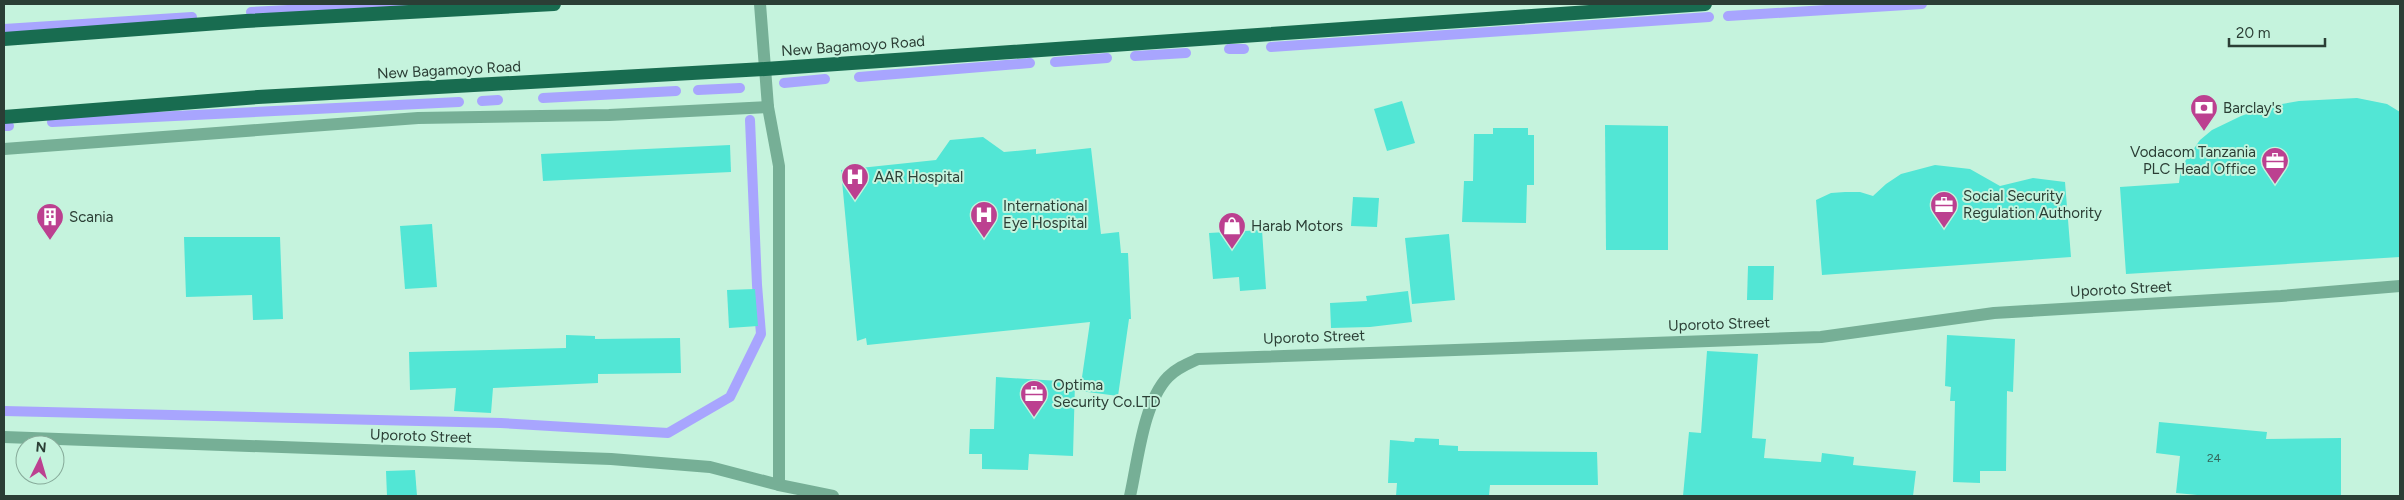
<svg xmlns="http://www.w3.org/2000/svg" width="2404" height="500" font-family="Figtree,sans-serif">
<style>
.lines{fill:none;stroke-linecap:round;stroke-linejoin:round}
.stream{stroke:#a8a5fe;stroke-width:10}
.building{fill:#52e6d5}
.minor{stroke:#76af96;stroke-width:12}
.trunk{stroke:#186c50;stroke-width:14}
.labels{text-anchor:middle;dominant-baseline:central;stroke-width:4;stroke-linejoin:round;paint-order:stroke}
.number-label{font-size:12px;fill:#35685d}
.street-label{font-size:15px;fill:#2b3e35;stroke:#c5f3dd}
.poi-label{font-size:15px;fill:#2b3e35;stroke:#c5f3dd;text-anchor:start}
</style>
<rect width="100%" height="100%" fill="#c5f3dd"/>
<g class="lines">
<!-- stream -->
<g class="stream">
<polyline points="251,12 403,4"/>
<polyline points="1728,16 1922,4"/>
<polyline points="4,29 192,17"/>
<polyline points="1271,47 1709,17"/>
<polyline points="1229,49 1244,49"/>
<polyline points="1135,56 1186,53"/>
<polyline points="1055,62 1107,58"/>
<polyline points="859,77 1030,63"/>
<polyline points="784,83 825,79"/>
<polyline points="698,90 740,88"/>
<polyline points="543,98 676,91"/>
<polyline points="482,101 498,100"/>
<polyline points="52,122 459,102"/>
<polyline points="4,126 9,126"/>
<polyline points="4,411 501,423 668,433 730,397 761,334 757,285 750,120"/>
</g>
</g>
<!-- building -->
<g class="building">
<polygon points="2357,98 2387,104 2400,112 2400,257 2126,274 2120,187 2179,183 2181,167 2200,140 2212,130 2241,116 2270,106 2299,101"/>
<polygon points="1402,101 1415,143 1387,151 1374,109"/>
<polygon points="1605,125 1668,126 1668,250 1606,250"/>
<polygon points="1493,128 1528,128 1528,135 1534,135 1534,185 1527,185 1526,223 1462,222 1464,181 1473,181 1474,134 1493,134"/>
<polygon points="983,137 1004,152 1036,149 1036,154 1091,148 1101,234 1119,232 1121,253 1128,253 1131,319 1129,319 1118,396 1080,391 1090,322 867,345 866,338 857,341 841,170 936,160 950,140"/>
<polygon points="730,145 731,172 543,181 541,154"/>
<polygon points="1935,165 1970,169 2000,186 2033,178 2065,182 2071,257 1822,275 1816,200 1831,193 1845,192 1860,192 1873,196 1886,184 1901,174"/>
<polygon points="1353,197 1379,198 1377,227 1351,226"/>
<polygon points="432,224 437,287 405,289 400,226"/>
<polygon points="1262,230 1266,289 1240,291 1239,277 1213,279 1209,233"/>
<polygon points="1449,234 1455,300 1412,304 1405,238"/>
<polygon points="184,237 280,237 283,319 253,320 252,295 186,297"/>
<polygon points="1748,266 1774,266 1773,300 1747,300"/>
<polygon points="755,289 758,326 729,328 727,290"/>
<polygon points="1408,291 1412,322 1370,327 1331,328 1330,303 1367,301 1366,296"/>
<polygon points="566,335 595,336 595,339 680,338 681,373 598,374 598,383 493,388 491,413 454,411 456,388 410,390 409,352 566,348"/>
<polygon points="1947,335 2015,339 2013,392 2007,391 2006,471 1980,471 1980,483 1953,482 1955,401 1950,401 1951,387 1945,386"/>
<polygon points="1707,351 1758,354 1752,438 1766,439 1764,458 1821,462 1822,453 1854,457 1853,465 1916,471 1913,496 1683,496 1689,432 1701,433"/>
<polygon points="996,377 1075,382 1073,456 1029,454 1028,470 982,469 982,454 969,454 970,429 994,429"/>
<polygon points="2159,422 2267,432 2266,439 2341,438 2341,496 2208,496 2176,493 2180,456 2156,453"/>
<polygon points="1415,438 1439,439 1439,445 1458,446 1458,451 1597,452 1598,485 1490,485 1489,496 1396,496 1397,483 1388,483 1390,440 1414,442"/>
<polygon points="415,470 417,496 387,496 386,471"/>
</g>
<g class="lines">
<!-- minor -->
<g class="minor">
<polyline points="760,4 768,107 779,166 779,485"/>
<polyline points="4,149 418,118 609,115 768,107"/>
<polyline points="4,437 611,459 710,467 779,485 833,496"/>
<path d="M1130,496C1138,461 1143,403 1168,377C1177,368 1187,364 1198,359L1821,337L1994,313L2281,296L2400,286"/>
</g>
<!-- trunk -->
<g class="trunk">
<polyline points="4,39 246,21 554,4"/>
<polyline points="4,117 258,97 765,69 1705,4"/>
</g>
</g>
<!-- icons -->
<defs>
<symbol id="bank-pin" viewBox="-11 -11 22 30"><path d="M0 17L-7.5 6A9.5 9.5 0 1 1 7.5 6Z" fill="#bc4090" stroke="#c5f3dd"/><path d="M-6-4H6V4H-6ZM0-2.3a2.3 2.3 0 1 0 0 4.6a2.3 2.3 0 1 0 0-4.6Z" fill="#fff"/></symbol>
<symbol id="office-pin" viewBox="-11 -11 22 30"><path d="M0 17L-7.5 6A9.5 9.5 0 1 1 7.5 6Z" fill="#bc4090" stroke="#c5f3dd"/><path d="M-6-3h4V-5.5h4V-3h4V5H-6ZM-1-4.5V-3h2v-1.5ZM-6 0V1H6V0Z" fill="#fff"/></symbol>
<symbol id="hospital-pin" viewBox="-11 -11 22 30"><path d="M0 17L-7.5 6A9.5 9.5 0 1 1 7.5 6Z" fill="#bc4090" stroke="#c5f3dd"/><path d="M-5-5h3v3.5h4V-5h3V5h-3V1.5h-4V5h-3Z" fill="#fff"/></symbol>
<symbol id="building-pin" viewBox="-11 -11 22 30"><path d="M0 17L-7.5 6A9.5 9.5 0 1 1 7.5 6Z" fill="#bc4090" stroke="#c5f3dd"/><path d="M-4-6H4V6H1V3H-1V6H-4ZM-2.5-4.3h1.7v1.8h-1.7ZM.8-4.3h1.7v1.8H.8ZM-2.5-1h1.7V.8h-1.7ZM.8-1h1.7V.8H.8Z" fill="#fff"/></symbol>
<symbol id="shop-pin" viewBox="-11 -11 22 30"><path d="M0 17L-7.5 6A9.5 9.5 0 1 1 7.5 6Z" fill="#bc4090" stroke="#c5f3dd"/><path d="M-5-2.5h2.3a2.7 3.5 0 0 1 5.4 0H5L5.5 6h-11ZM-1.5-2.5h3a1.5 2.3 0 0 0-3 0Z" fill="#fff"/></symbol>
</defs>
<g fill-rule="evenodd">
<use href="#bank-pin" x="2188" y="92" width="32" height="43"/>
<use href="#office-pin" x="2259" y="145" width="32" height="43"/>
<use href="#hospital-pin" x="839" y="161" width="32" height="43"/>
<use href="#office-pin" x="1928" y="189" width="32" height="43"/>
<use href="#hospital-pin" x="968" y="199" width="32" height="43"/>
<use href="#building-pin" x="34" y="201" width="32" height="43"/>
<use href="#shop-pin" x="1216" y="210" width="32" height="43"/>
<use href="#office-pin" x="1018" y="378" width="32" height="43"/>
</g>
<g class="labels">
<!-- number labels -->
<g class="number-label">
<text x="2214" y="458">24</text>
</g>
<!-- street labels -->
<g class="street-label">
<text transform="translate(853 46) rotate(-4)">New Bagamoyo Road</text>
<text transform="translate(449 70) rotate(-3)">New Bagamoyo Road</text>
<text transform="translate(2121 289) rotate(-3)">Uporoto Street</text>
<text transform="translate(1719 324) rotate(-2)">Uporoto Street</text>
<text transform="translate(1314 337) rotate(-2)">Uporoto Street</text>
<text transform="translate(421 436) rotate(2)">Uporoto Street</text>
</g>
<!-- poi labels -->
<g class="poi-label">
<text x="2223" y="108">Barclay's</text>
<text x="2256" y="152" text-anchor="end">Vodacom Tanzania<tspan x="2256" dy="17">PLC Head Office</tspan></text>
<text x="874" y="177">AAR Hospital</text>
<text x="1963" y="196">Social Security<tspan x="1963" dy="17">Regulation Authority</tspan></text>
<text x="1003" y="206">International<tspan x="1003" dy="17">Eye Hospital</tspan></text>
<text x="69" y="217">Scania</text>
<text x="1251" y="226">Harab Motors</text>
<text x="1053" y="385">Optima<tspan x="1053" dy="17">Security Co.LTD</tspan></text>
</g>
</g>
<!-- border -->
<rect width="2404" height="500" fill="none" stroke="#2b3e35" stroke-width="10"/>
<!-- north arrow -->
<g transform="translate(40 460) rotate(5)"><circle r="24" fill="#c5f3dd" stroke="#87ab9a"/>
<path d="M0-4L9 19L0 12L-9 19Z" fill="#bc4090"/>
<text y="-8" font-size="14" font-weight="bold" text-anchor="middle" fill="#2b3e35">N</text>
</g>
<!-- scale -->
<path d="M2229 38v8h96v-8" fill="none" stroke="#2b3e35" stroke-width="2.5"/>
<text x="2236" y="38" font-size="15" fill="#2b3e35" stroke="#c5f3dd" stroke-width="4" paint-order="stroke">20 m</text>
</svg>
